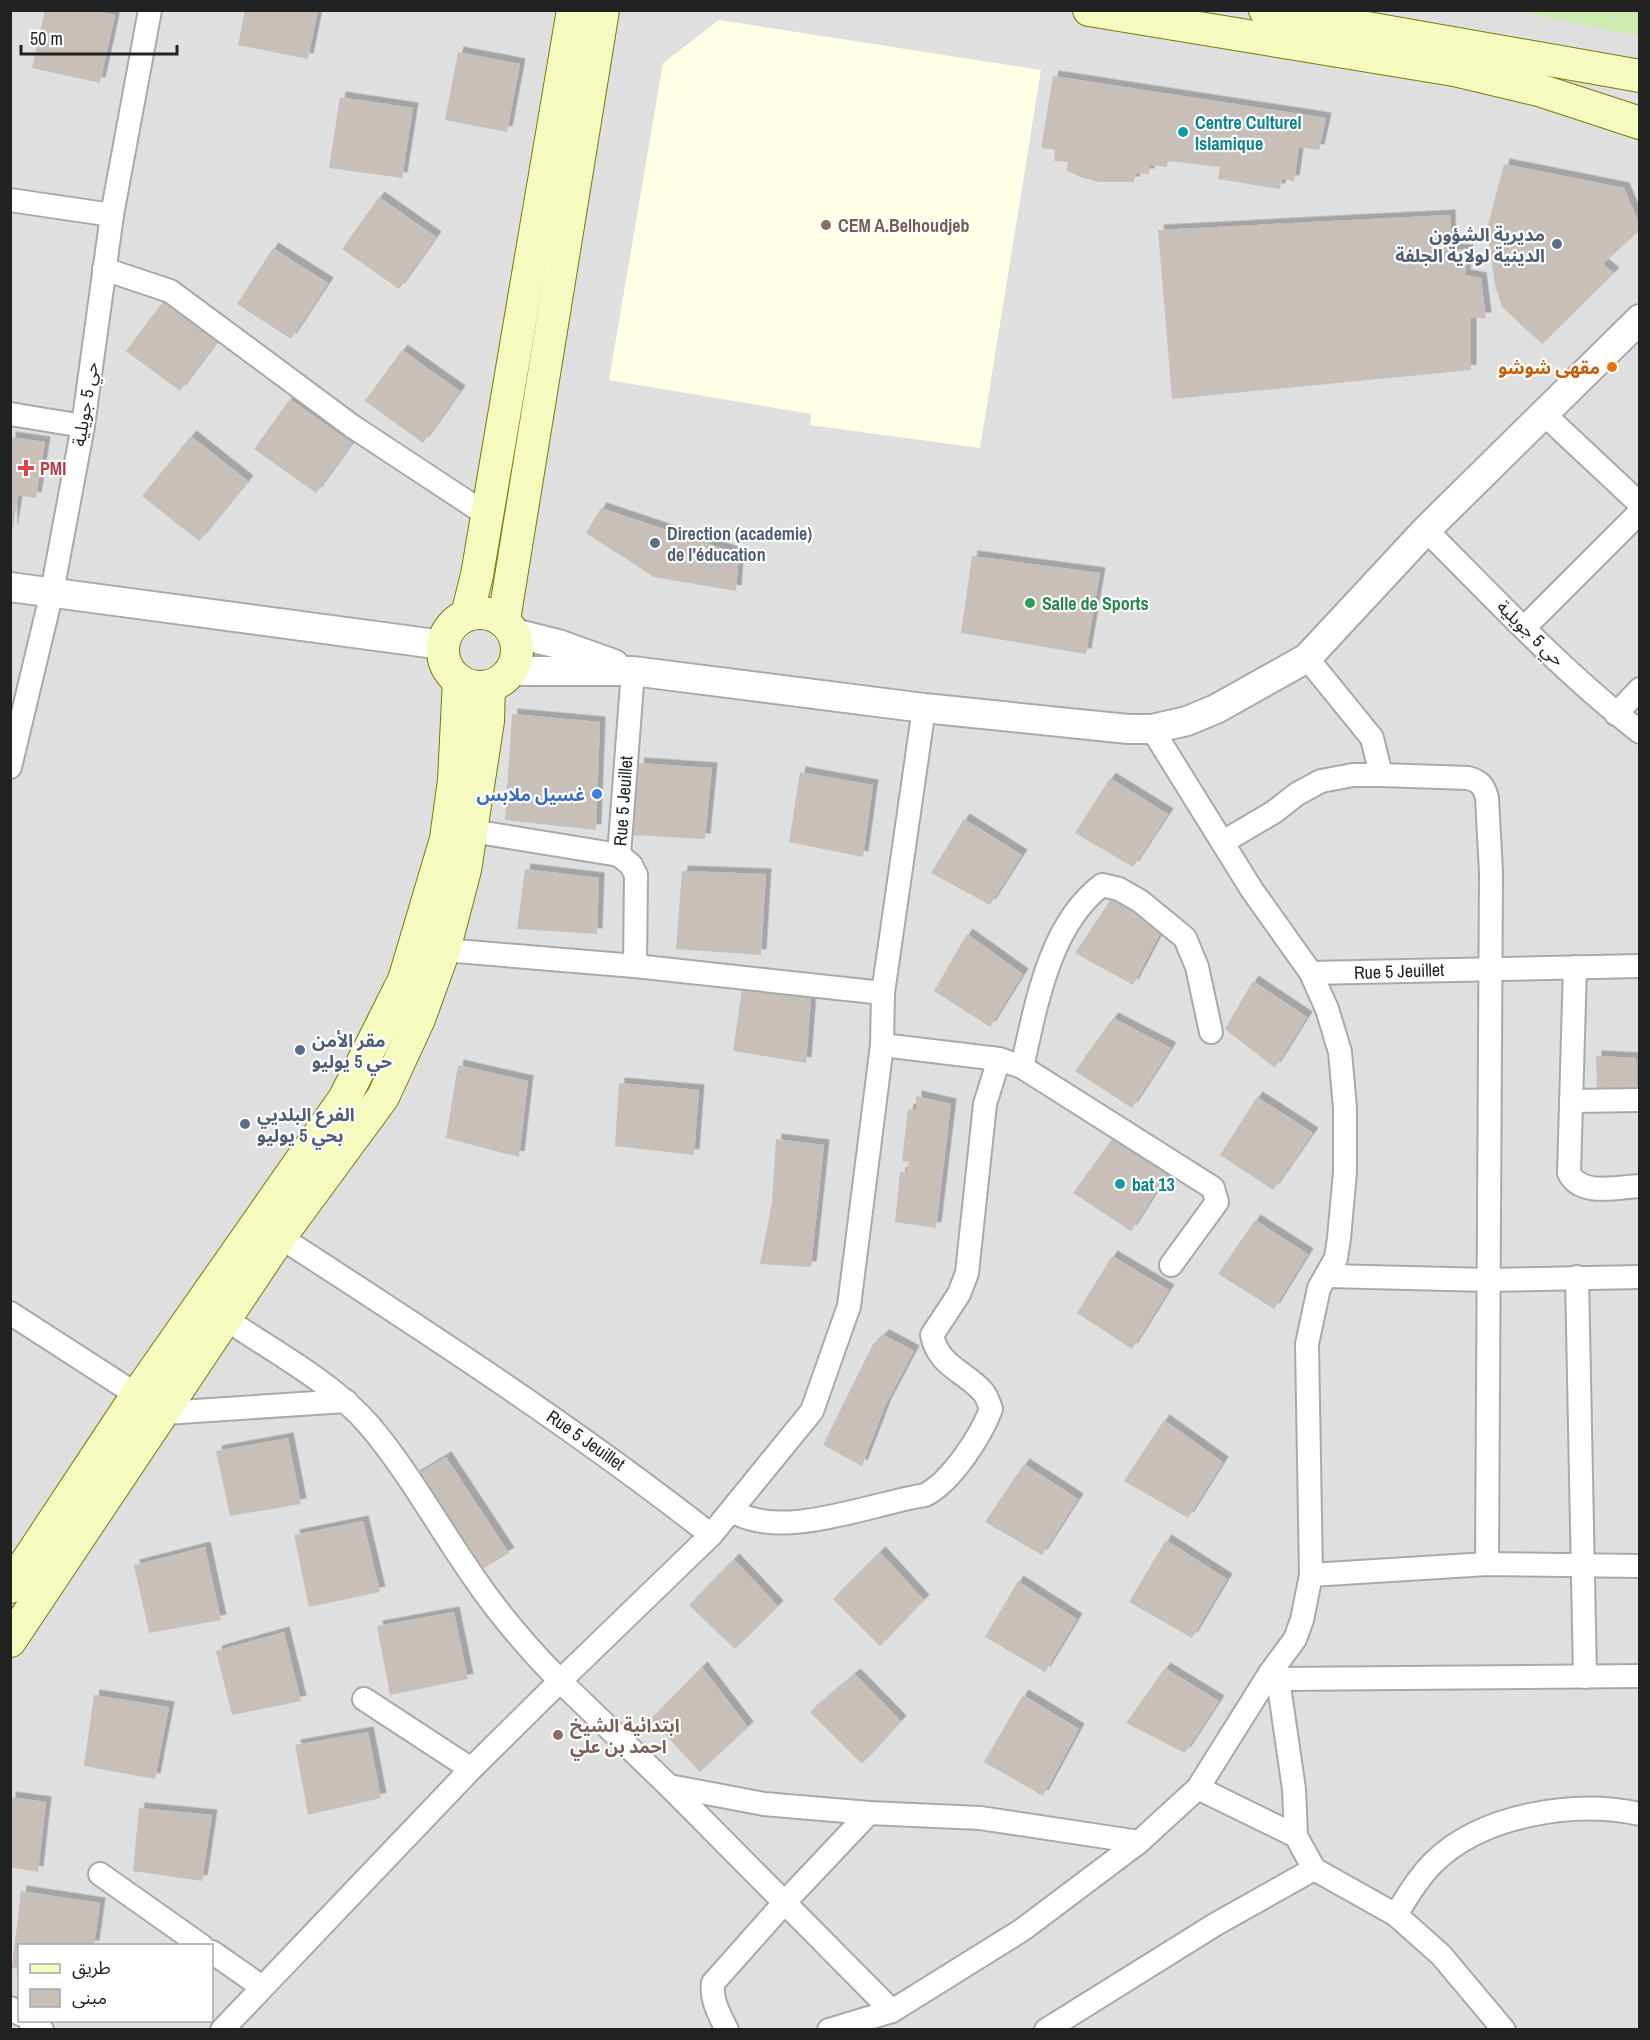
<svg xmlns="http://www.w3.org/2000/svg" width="1650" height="2040" font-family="'Archivo Narrow','Noto Sans Arabic',sans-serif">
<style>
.residential{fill:#e0dfdf;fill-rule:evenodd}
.education{fill:#ffffe5}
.grass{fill:#cdebb0}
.building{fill:#c7bfb8;filter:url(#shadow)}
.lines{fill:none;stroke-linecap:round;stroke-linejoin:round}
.minor-casing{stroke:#a9a9a9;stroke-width:26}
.tertiary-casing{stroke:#a9a9a9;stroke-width:32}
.secondary-casing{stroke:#707d05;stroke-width:34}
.minor{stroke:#fff;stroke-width:22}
.tertiary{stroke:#fff;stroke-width:28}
.secondary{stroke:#f7fabf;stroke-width:32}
.culture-dot{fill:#0f9aa8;stroke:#fff;stroke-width:2}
.education-dot{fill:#8d6e63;stroke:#fff;stroke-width:2}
.service-dot{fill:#5c6f8a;stroke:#fff;stroke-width:2}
.food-dot{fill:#e8710a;stroke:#fff;stroke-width:2}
.health-dot{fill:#e0444e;stroke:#fff;stroke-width:2}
.leisure-dot{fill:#2e9e5b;stroke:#fff;stroke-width:2}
.shop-dot{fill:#3f7fe0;stroke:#fff;stroke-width:2}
.labels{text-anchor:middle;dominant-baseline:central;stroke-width:4.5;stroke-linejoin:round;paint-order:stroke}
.culture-label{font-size:18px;font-weight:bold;fill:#0d838f;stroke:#fff;text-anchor:start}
.education-label{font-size:18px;font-weight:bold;fill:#785e54;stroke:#fff;text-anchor:start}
.service-label{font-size:18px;font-weight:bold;fill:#4e5e75;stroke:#fff;text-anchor:start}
.food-label{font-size:18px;font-weight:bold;fill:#c56008;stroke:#fff;text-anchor:end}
.street-label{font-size:18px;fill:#222;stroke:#fff}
.health-label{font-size:18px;font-weight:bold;fill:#be3a42;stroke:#fff;text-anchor:start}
.leisure-label{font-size:18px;font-weight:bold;fill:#27864d;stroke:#fff;text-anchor:start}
.shop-label{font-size:18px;font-weight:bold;fill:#366cbe;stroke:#fff;text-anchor:end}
</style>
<defs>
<filter id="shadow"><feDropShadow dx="5.5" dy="-5.5" stdDeviation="0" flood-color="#0004"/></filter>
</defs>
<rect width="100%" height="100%" fill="#f2efe9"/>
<!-- residential -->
<path class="residential" d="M11,11H1639V2029L11,2030ZM20,1946H212V2020H20Z"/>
<!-- education -->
<polygon class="education" points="719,20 1041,70 980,448 810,425 811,414 609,380 663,63"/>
<!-- grass -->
<polygon class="grass" points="1515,11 1639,11 1639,36"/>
<!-- building -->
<g class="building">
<polygon points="45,10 93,10 115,15 100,83 32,68"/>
<polygon points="245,10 318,10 308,59 238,45"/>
<polygon points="458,52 520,64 507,132 445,120"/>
<polygon points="1053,76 1326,118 1319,150 1299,147 1294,181 1282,179 1280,189 1218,179 1220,167 1169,161 1166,167 1150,165 1149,174 1136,173 1134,182 1099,182 1080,177 1066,170 1068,162 1054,161 1055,150 1041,148"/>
<polygon points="340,97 413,108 402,178 329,168"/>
<polygon points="1504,164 1624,188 1640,226 1640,230 1603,264 1614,273 1542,344 1502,307 1495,285 1487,229"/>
<polygon points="379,197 436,237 399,289 342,249"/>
<polygon points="1450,215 1451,249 1468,250 1465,275 1481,278 1486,318 1471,318 1471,370 1172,399 1158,230"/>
<polygon points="273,248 328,283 291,339 237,304"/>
<polygon points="165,299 219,339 180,391 126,351"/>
<polygon points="402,350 460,391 423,443 365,401"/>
<polygon points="290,399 352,443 316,493 254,449"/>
<polygon points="191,436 248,481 199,541 142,496"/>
<polygon points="10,437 45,442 36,498 18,495 12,533"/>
<polygon points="601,508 739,554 736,591 654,577 586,533"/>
<polygon points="972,556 1100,573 1086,654 961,633"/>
<polygon points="512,714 600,722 596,830 505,820"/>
<polygon points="639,763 712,768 705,839 633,835"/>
<polygon points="800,772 873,785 863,857 789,842"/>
<polygon points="1110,778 1168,814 1133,867 1075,833"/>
<polygon points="964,819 1022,855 990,905 931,873"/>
<polygon points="525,869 599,878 597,934 517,929"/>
<polygon points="682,871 766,874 761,955 676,949"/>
<polygon points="1113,896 1163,928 1133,985 1075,953"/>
<polygon points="967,934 1023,974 990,1027 934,991"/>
<polygon points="1253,981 1307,1017 1275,1068 1225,1029"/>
<polygon points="742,989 811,999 806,1063 733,1051"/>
<polygon points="1113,1018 1171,1048 1132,1108 1075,1071"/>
<polygon points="1596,1056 1636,1058 1637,1096 1597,1095"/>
<polygon points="458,1065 528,1081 519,1157 446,1138"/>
<polygon points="619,1083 699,1090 694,1155 615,1146"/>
<polygon points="916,1096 951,1104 936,1228 895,1222 900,1173 907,1171 909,1162 902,1161 908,1109 916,1110"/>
<polygon points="1257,1097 1313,1133 1273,1190 1220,1155"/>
<polygon points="776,1139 824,1145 811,1267 760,1264 772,1202"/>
<polygon points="1112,1139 1167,1175 1131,1231 1073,1193"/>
<polygon points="1255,1220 1308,1254 1274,1309 1218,1274"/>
<polygon points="1112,1256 1169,1290 1132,1349 1077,1313"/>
<polygon points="884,1335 914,1351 886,1404 862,1466 823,1445 873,1344"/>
<polygon points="1164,1420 1223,1462 1188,1518 1124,1481"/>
<polygon points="288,1438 301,1504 230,1516 216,1451"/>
<polygon points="446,1457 509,1553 481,1570 414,1476"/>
<polygon points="1024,1464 1078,1499 1042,1555 985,1522"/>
<polygon points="363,1521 380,1592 309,1607 294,1535"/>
<polygon points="1166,1540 1227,1579 1192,1638 1129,1602"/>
<polygon points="205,1547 221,1620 149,1633 134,1565"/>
<polygon points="880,1552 924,1600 880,1646 833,1599"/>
<polygon points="734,1559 778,1606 735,1649 689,1605"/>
<polygon points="1018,1581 1077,1619 1045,1672 985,1637"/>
<polygon points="454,1612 468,1679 390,1695 377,1626"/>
<polygon points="284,1632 301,1701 232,1715 216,1651"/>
<polygon points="702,1667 748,1727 700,1772 651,1719"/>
<polygon points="1165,1668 1219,1701 1185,1753 1126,1723"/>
<polygon points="855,1674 901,1721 862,1764 810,1712"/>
<polygon points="94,1695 169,1707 155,1779 84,1766"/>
<polygon points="1023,1695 1079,1729 1043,1796 984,1762"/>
<polygon points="368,1732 381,1798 308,1815 295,1745"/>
<polygon points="10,1797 46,1802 38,1872 10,1867"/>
<polygon points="139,1808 212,1815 202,1881 133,1871"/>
<polygon points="21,1891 100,1903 94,1946 20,1946 20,1969 12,1968"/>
</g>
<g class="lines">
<defs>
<g id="minor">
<polyline points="10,200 112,215"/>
<polyline points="104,269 170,291 352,426 487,515"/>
<polyline points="10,414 83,426"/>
<polyline points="1545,415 1640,504"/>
<path d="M1426,530C1495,599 1563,672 1640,732"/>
<polyline points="1524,628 1640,512"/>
<polyline points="1616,714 1640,689"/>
<polyline points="10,767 52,592 83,426 112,215 150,10"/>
<path d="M1381,775L1468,778C1480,781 1484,786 1487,798L1491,872L1487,1564"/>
<polyline points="472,831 619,855"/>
<polyline points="1223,842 1274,812 1297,794 1321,781 1353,775 1381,775 1372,738 1307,658"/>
<polyline points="619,855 633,671"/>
<polyline points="619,855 631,865 636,875 635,966"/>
<polyline points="444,950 635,966 883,993"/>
<path d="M1575,967L1569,1173C1581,1197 1617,1187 1640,1186"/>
<polyline points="1311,973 1640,966"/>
<polyline points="882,1045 999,1059 1022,1067 1213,1188 1217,1202 1171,1265"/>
<path d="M1022,1067C1036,1006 1049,925 1102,885L1119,889L1140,901L1185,938L1197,967L1211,1032"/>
<polyline points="1571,1101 1640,1100"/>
<path d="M280,1237C427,1332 573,1427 711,1535"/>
<polyline points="1328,1276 1488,1280 1640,1277"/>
<polyline points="1577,1277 1585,1677"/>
<polyline points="10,1313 137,1395"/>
<path d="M226,1319C272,1351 332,1382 369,1425C409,1472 439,1528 475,1579C500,1616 529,1649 560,1681L711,1535L812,1411L849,1306L882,1045L883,993L924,708"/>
<polyline points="165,1413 346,1401"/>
<path d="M732,1511C783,1541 869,1504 925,1495C951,1482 981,1436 991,1409C989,1404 987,1396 983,1392C965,1371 938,1366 932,1335L959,1294L967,1273L985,1104L999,1059"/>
<polyline points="1311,1575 1487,1564 1640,1566"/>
<polyline points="1270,1673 1278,1679 1640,1676"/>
<polyline points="1278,1679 1294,1789 1296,1836 1314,1869 1396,1915 1441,1955 1504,2030"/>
<polyline points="364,1699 471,1769"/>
<polyline points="669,1786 764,1804 869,1813 980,1818 1139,1842"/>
<polyline points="1198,1788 1296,1836"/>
<polyline points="100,1874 202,1946"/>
<path d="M1396,1915C1407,1896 1418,1878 1433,1863C1482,1814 1575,1800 1640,1814"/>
<polyline points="212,1952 262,1987"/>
<polyline points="10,2008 20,2014"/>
<polyline points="29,2020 42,2030"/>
<polyline points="222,2030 471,1769 560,1681 669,1786 892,2011"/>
<path d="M727,2030C719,2014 711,2000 713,1983L785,1902L869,1813"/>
<polyline points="829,2030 892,2011 1022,1930 1139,1842 1198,1788 1270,1673 1295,1639 1302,1620 1311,1575 1307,1344 1319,1288 1336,1258 1339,1238 1345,1172 1345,1108 1340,1052 1327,1009 1311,973 1252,890 1152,729"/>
<polyline points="1046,2030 1216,1924 1314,1869"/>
</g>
<g id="tertiary">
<polyline points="10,587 443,645"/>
<polyline points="514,633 558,644 614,664"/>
<polyline points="511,671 633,671 924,708 1128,729 1152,729 1187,721 1216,709 1307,658 1426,530 1640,319"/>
</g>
<g id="secondary">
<polyline points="1089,10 1454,70 1539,90 1640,123"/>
<polyline points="1265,10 1640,76"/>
<circle cx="480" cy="650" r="37"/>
<polyline points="467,615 477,575 573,10"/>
<polyline points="504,620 603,10"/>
<polyline points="10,1587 137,1395 344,1099 373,1042 404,980 446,839 454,780 459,680"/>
<polyline points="10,1641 280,1237 383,1097 419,1019 444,950 465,870 488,721 489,686"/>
</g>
</defs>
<!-- minor casing -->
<use href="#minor" class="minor-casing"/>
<!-- tertiary casing -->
<use href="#tertiary" class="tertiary-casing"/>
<!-- secondary casing -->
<use href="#secondary" class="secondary-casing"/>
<!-- minor -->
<use href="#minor" class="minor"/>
<!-- tertiary -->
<use href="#tertiary" class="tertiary"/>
<!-- secondary -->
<use href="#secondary" class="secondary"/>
</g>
<!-- markers -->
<g class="culture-dot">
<circle cx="1183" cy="132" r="6"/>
<circle cx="1120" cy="1184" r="6"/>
</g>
<g class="education-dot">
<circle cx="826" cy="225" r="6"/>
<circle cx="558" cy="1735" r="6"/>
</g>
<g class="service-dot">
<circle cx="1557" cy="244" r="6"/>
<circle cx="655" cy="543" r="6"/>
<circle cx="300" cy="1050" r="6"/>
<circle cx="245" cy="1124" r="6"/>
</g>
<circle class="food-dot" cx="1612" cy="367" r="6"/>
<path class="health-dot" d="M23 459h6v6h6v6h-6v6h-6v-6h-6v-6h6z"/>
<circle class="leisure-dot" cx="1030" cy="603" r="6"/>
<circle class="shop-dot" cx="597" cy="794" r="6"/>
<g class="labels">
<!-- culture labels -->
<g class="culture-label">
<text x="1195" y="122">Centre Culturel<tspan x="1195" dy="21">Islamique</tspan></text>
<text x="1132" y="1184">bat 13</text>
</g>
<!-- education labels -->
<g class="education-label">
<text x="838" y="225">CEM A.Belhoudjeb</text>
<text x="570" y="1725">ابتدائية الشيخ<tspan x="570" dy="21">احمد بن علي</tspan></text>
</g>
<!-- service labels -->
<g class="service-label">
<text x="1545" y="234" text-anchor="end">مديرية الشؤون<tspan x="1545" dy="21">الدينية لولاية الجلفة</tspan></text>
<text x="667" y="533">Direction (academie)<tspan x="667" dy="21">de l'éducation</tspan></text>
<text x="312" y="1040">مقر الأمن<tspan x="312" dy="21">حي 5 يوليو</tspan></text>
<text x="257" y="1114">الفرع البلديي<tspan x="257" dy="21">بحي 5 يوليو</tspan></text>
</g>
<!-- food labels -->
<g class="food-label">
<text x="1600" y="367">مقهى شوشو</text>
</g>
<!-- street labels -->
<g class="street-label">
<text transform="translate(85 404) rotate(-81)">حي 5 جويلية</text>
<text transform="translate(1531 633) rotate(44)">حي 5 جويلية</text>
<text transform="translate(623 801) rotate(-86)">Rue 5 Jeuillet</text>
<text transform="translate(1399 971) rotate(-2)">Rue 5 Jeuillet</text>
<text transform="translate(586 1440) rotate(35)">Rue 5 Jeuillet</text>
</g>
<!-- health labels -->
<g class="health-label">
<text x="40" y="468">PMI</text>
</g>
<!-- leisure labels -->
<g class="leisure-label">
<text x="1042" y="603">Salle de Sports</text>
</g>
<!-- shop labels -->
<g class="shop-label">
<text x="585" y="794">غسيل ملابس</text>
</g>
</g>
<!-- border -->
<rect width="1650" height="2040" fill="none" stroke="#222222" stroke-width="24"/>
<!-- legend -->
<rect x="18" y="1944" width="195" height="78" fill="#ffffff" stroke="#a7a7a7" stroke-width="1.5"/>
<rect x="30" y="1964" width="30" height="9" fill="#f7fabf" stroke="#a7a7a7" stroke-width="1.5"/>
<text x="72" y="1974" font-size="18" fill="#222222">طريق</text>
<rect x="30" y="1989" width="30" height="18" fill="#c7bfb8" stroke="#a7a7a7" stroke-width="1.5"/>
<text x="72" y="2004" font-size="18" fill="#222222">مبنى</text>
<!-- scale -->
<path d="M21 45v9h156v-9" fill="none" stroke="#222222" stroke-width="3"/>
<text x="30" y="45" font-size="18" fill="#222222" stroke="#ffffff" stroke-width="4.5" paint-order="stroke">50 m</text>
</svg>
